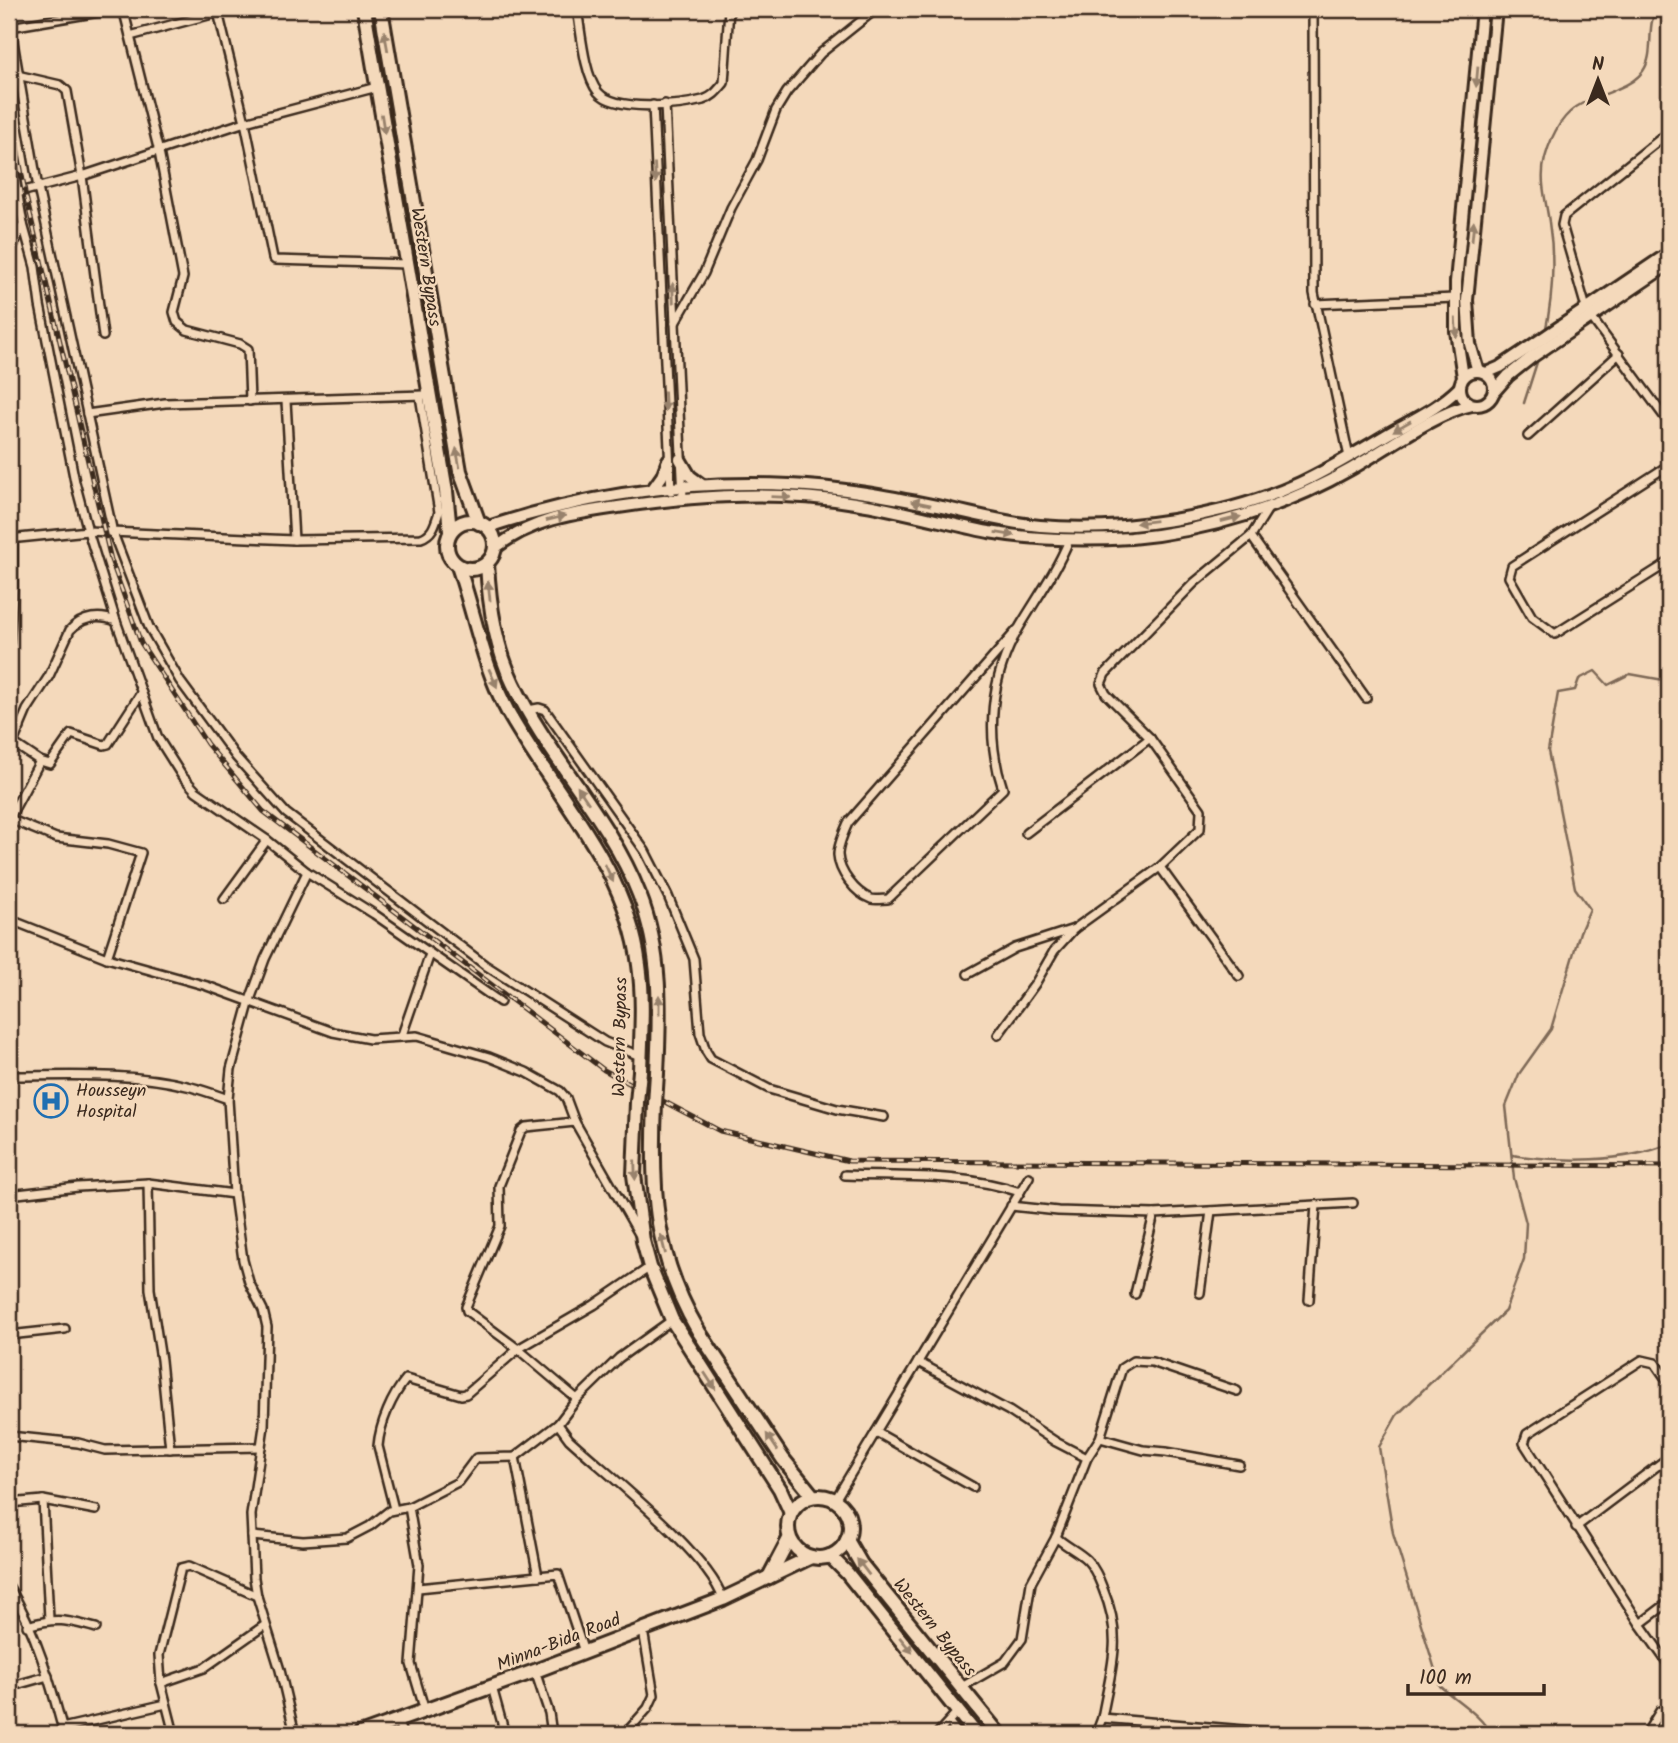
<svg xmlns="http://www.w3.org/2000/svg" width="1678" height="1743" font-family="Kalam,sans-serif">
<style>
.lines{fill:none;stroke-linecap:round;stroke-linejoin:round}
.stream{stroke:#7e6957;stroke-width:2.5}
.street-casing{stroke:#3b2a1e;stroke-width:12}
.secondary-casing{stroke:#3b2a1e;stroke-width:16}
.primary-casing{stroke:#3b2a1e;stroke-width:18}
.street{stroke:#f4d9bb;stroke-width:7}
.secondary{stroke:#f4d9bb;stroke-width:10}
.primary{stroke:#f4d9bb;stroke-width:12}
.rail-casing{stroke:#3b2a1e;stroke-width:5}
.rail{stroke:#f4d9bb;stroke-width:2.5;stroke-dasharray:8;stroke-linecap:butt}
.primary-bridge-casing{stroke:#3b2a1e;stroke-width:18;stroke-linecap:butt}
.primary-bridge{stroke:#f4d9bb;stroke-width:12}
.oneway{fill:#98826c}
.labels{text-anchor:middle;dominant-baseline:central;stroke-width:5;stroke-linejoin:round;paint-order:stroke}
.street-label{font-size:18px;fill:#3b2a1e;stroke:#f4d9bb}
.poi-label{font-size:18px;fill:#3b2a1e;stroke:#f4d9bb;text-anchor:start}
</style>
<rect width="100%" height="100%" fill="#f4d9bb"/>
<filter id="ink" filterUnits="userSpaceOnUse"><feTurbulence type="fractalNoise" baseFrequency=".0143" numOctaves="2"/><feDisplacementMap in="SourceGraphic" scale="14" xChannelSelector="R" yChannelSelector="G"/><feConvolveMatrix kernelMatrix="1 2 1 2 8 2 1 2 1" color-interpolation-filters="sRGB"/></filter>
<g filter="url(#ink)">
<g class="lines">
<!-- stream -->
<g class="stream">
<path d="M1545,333C1553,296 1555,259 1549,222C1546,200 1539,180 1545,158C1551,136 1561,114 1583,103C1593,97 1606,95 1617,89C1627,85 1637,80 1643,71C1655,54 1646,28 1656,9"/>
<polyline points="1524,403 1539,356"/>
<path d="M1512,1155C1560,1162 1624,1163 1669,1144"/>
<path d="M1490,1734C1484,1717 1455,1700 1440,1686L1393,1533L1379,1447L1397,1415L1505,1311L1524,1259L1526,1223L1514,1178L1506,1106L1519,1074L1551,1029L1580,932L1590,909L1575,888L1548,751L1558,693L1575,690L1579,679L1595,671L1608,685L1630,674L1669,681"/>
</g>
<defs>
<g id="street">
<path d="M577,9C581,31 584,75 598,92C615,112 680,106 703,100C713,97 718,90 724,83L729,9"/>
<polyline points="1313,9 1314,293 1349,457"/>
<polyline points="218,12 245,122 273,258 275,260 407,264"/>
<polyline points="9,18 38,188 113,533 149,627 180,681 236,757 286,813 485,965 605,1042 640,1056"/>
<polyline points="10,27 117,9 124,12 159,152 183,277 174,312 177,322 187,330 240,344 248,349 250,401"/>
<polyline points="130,36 231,9"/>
<polyline points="17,75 60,85 67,91 82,176 103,336"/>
<polyline points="665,104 683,498"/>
<polyline points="653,105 671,491"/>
<polyline points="9,144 23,224 9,255"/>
<polyline points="9,195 82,176 245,122 377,87"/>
<polyline points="23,224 35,267 40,305 75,482 88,531 116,621 158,738 182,776 196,791 267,840 307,872 374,914 500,1002"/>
<polyline points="1315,304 1455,298"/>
<polyline points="1586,308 1562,225 1564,216 1669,132"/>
<polyline points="1591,317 1669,423"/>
<polyline points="675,323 704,273 731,208 757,160 776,110 787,92 821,53 876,9"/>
<polyline points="286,401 294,540"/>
<polyline points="87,414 165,403 424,395"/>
<polyline points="1528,436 1619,354"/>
<polyline points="1669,465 1512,566 1509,577 1532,617 1555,634 1669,562"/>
<polyline points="1251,536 1366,698"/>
<path d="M9,539L88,531L294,540L421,538C433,534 435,524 439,512L420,396"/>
<path d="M116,621C100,615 83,616 70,630L49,676L27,710L13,743L40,761L50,764L71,734L104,745L108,744L141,693"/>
<path d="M1017,630L848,823C844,832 838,845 838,855C839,872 855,893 871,899C875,900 883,899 888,899L1003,789C985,736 990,677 1019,628C1036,599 1056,572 1069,540"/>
<polyline points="9,649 13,586 13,539"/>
<polyline points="528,710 539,708 545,710 645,851 668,896 694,959 700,1033 706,1051 711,1059 769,1089 837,1109 884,1117"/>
<polyline points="9,724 20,728"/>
<polyline points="40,761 11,815 12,820 56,838 108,844 141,853 107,958"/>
<polyline points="1026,833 1150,738"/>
<polyline points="1160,867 1239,976"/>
<polyline points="224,899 267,840"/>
<polyline points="9,916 16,922 107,958 207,986 333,1032 370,1039 417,1036 489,1057 526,1072 560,1091 566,1098 575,1122 639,1234"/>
<polyline points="968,974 1015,948 1074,929"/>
<polyline points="402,1035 430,954"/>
<polyline points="998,1035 1035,984 1054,951 1074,929 1160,867 1200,829 1201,810 1150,738 1106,694 1101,684 1105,674 1194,583 1251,536 1268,509"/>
<path d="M9,1076C67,1076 129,1072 187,1086C200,1089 214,1094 228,1099"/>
<polyline points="575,1122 526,1127 521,1131 499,1186 500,1226 466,1307 467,1311 518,1349 577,1399"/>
<path d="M845,1175C904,1177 964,1173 1020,1192"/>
<polyline points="148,1183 150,1289 161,1360 170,1449"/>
<polyline points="9,1195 78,1187 148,1183 234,1194"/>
<polyline points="1011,1206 1058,1211 1154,1214 1353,1203"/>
<polyline points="1200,1293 1211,1211"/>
<polyline points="1135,1294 1154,1214"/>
<polyline points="1309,1300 1316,1205"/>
<polyline points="9,1335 65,1329"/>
<polyline points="918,1362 1009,1411 1056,1442 1087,1458"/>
<polyline points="1669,1383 1655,1363 1642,1360 1527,1434 1524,1443 1640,1624 1669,1665"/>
<path d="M558,1424L569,1439C608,1475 707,1552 723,1599"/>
<polyline points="876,1432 973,1487"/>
<polyline points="9,1436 78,1443 105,1450 261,1447"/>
<polyline points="1100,1438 1143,1450 1166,1452 1239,1465"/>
<polyline points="515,1457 538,1576"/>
<polyline points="43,1500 49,1619"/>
<polyline points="835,1500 1029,1177"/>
<polyline points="9,1503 43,1500 96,1510"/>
<path d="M394,1509L378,1446C380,1423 392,1396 406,1379L461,1395L466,1394L518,1349L594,1305L650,1267"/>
<polyline points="1576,1527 1669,1457"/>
<polyline points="252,1536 303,1541 347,1538 370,1526 389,1511 409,1507"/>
<path d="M1056,1537C1065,1546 1078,1551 1087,1560C1095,1568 1099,1579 1103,1589C1124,1639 1111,1667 1102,1718"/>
<path d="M9,1587C36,1630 51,1685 64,1734"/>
<polyline points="418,1588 558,1574 584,1652"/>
<polyline points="1640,1624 1669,1602"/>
<path d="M27,1626C56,1617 67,1620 96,1628"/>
<polyline points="535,1671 549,1713 552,1734"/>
<polyline points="161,1683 204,1668 265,1625"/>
<polyline points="9,1687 48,1676"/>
<polyline points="492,1687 505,1734"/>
<polyline points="960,1688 1005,1662 1022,1639 1031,1583 1056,1537 1087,1458 1100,1438 1122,1368 1133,1361 1152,1362 1237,1391"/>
<polyline points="425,1711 411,1664 419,1565 409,1507 458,1482 476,1458 515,1457 558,1424 577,1399 619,1358 672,1320"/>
<polyline points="398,1721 402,1734"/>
<polyline points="949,1722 958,1734"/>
<polyline points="62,1728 166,1704"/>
<polyline points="174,1734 161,1683 159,1655 181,1568 189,1566 257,1596"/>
<polyline points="295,1734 280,1670 257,1596 254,1578 251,1515 264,1426 267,1327 263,1310 249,1282 243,1260 234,1194 228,1099 231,1069 250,1000 265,959 307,872"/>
<polyline points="625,1734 648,1708 654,1695 643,1630"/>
<polyline points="937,1734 958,1711"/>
<polyline points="1096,1734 1102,1718 1269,1732 1274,1734"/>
<polyline points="1646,1734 1660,1711 1669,1710"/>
</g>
<g id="secondary">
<circle cx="1477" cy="388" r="17"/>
<polyline points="1478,371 1470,344 1467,300 1496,9"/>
<polyline points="1486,373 1500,367 1669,253"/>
<polyline points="1463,377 1456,331 1456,282 1482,9"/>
<polyline points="1494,392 1508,376 1532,357 1669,264"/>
<polyline points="680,459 690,476 701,484"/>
<polyline points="652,490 662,476 668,460"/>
<path d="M488,527C587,494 685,480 790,485C841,487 891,497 942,507C975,514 1007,523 1040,526C1122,533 1226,517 1300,483C1330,469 1359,451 1388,434C1412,420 1439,408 1459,388"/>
<path d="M495,548C535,518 571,514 618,507C696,495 777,490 855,503C900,510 944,523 989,532C1036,540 1084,541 1131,538C1208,531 1285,507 1351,469C1385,450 1436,412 1472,405"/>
</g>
<g id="primary">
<polyline points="364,9 446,491 450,531"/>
<polyline points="381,9 460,471 479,523"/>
<circle cx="471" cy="545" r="24"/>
<path d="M487,563C489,604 495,646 513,683C548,757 609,817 639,894C662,952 660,1012 657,1073"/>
<path d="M458,566C475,615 483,666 508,712C554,794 627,867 639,965C644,1000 641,1036 640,1071"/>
<polyline points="637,1102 634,1175 643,1241 650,1267 672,1320 780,1489 791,1513"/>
<path d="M655,1104C651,1190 654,1255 699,1332L783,1459L813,1496"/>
<circle cx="819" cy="1527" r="31"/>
<polyline points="847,1540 861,1564 999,1734"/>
<polyline points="830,1556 847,1573 976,1734"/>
<polyline points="769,1577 789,1539"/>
<polyline points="360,1734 535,1671 723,1599 811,1557"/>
</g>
</defs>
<!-- street casing -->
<use href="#street" class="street-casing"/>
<!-- secondary casing -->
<use href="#secondary" class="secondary-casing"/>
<!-- primary casing -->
<use href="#primary" class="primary-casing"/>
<!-- street -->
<use href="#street" class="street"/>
<!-- secondary -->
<use href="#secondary" class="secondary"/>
<!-- primary -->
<use href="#primary" class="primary"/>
<defs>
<polyline id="rail" points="9,102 25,192 111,560 141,643 207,744 263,811 604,1070 720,1131 849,1161 1669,1166"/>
</defs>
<!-- rail casing -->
<use href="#rail" class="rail-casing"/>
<!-- rail -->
<use href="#rail" class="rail"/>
<defs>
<g id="primary-bridge">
<polyline points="637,1102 640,1071"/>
<polyline points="655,1104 657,1073"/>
</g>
</defs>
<!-- primary-bridge casing -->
<use href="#primary-bridge" class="primary-bridge-casing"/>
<!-- primary-bridge -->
<use href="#primary-bridge" class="primary-bridge"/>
</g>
<!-- one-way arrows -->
<defs><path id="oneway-solid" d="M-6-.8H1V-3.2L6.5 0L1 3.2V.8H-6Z" transform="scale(1.75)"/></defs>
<g class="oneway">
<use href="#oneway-solid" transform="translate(386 41) rotate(-100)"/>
<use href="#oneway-solid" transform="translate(1477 77) rotate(95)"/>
<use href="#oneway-solid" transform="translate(383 124) rotate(81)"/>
<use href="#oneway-solid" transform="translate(655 173) rotate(87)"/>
<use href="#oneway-solid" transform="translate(1473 231) rotate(-84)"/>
<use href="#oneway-solid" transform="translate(673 293) rotate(-92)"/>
<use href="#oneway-solid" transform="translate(1456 328) rotate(86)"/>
<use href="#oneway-solid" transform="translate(665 401) rotate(87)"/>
<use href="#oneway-solid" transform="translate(1402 426) rotate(150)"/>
<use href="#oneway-solid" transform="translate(458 458) rotate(-100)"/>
<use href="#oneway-solid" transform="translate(781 497) rotate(2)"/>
<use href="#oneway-solid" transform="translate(921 503) rotate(-169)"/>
<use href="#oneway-solid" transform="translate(556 518) rotate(-14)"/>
<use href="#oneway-solid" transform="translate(1231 519) rotate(-14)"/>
<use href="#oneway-solid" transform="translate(1146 522) rotate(173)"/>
<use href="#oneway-solid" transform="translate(1005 534) rotate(9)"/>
<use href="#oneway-solid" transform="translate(489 591) rotate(-96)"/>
<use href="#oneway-solid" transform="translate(493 678) rotate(66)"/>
<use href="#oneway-solid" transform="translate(583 795) rotate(-124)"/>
<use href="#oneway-solid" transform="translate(609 873) rotate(65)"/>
<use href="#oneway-solid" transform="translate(659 1005) rotate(-90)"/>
<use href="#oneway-solid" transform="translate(635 1170) rotate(88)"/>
<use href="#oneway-solid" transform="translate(663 1244) rotate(-104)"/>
<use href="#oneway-solid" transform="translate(710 1381) rotate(57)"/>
<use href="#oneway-solid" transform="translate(772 1442) rotate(-124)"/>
<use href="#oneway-solid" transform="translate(863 1567) rotate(-127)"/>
<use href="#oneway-solid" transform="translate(906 1645) rotate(51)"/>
</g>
</g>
<!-- icons -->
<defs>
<symbol id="hospital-ring" viewBox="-11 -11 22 22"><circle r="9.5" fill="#f4d9bb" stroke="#1f6fb2" stroke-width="1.5"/><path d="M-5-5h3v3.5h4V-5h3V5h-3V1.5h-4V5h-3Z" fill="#1f6fb2"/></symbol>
</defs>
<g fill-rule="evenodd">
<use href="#hospital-ring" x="32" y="1082" width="38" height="38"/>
</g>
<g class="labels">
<!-- street labels -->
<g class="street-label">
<text transform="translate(425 267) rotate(81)">Western Bypass</text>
<text transform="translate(621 1037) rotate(-89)">Western Bypass</text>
<text transform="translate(934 1628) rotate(51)">Western Bypass</text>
<text transform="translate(559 1643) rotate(-21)">Minna-Bida Road</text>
</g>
<!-- poi labels -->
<g class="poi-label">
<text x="76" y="1091">Housseyn<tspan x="76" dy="21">Hospital</tspan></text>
</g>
</g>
<!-- margin -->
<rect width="1678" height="1743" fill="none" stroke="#f4d9bb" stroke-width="35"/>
<rect x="18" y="18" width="1643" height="1708" fill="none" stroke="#3b2a1e" stroke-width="2.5" filter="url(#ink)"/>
<!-- north arrow -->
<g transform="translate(1598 80)" stroke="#f4d9bb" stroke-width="5" paint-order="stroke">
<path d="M0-5L12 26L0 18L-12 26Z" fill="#3b2a1e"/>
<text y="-10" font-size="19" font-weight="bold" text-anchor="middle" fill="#3b2a1e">N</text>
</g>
<!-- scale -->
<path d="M1408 1684v10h136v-10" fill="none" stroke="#3b2a1e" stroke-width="3.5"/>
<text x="1419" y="1684" font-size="21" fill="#3b2a1e" stroke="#f4d9bb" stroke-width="5" paint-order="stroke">100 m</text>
</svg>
